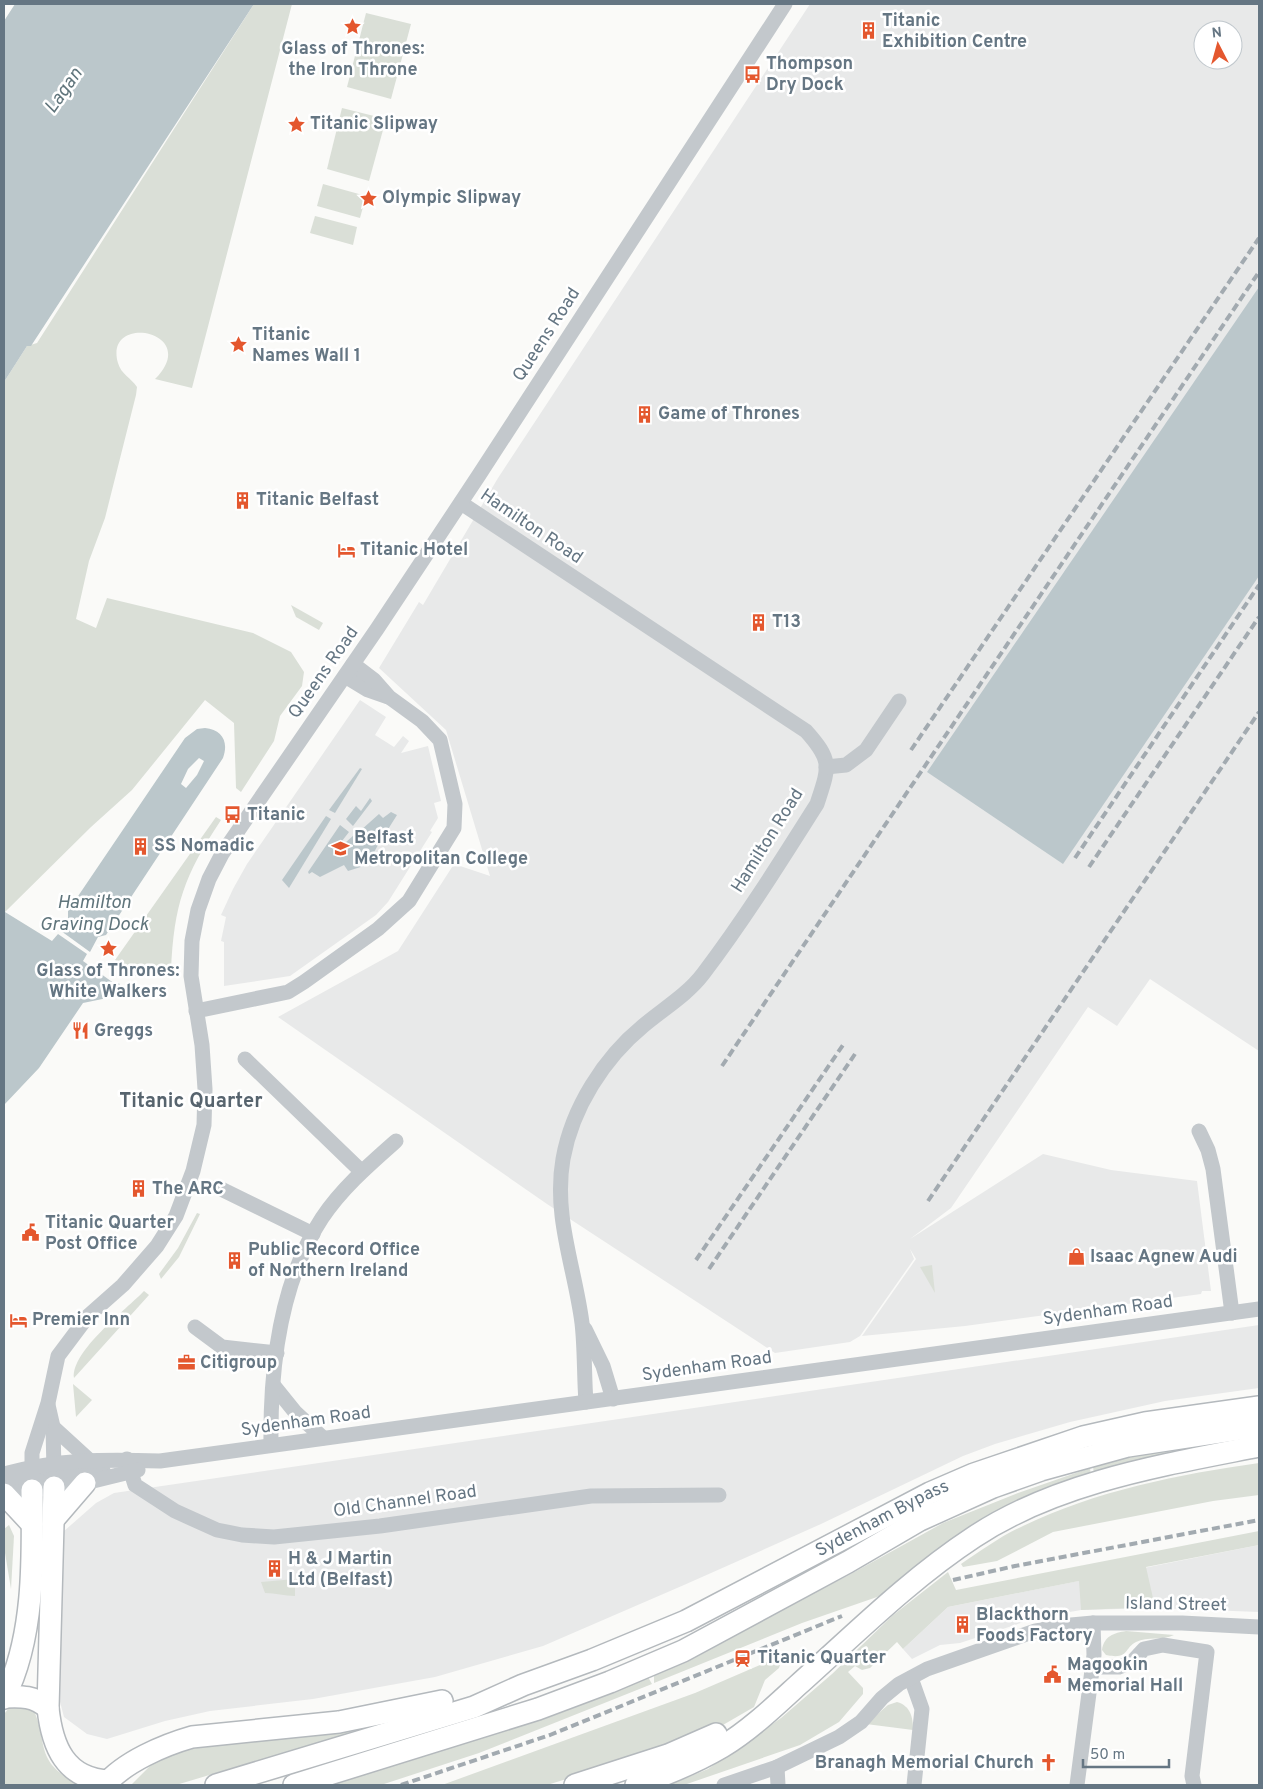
<svg xmlns="http://www.w3.org/2000/svg" width="1263" height="1789" font-family="Overpass,sans-serif">
<style>
.built{fill:#e8e9e9;fill-rule:evenodd}
.green{fill:#dadfd7}
.water{fill:#bbc7cb}
.pier{fill:#fafaf8}
.lines{fill:none;stroke-linecap:round;stroke-linejoin:round}
.highway-casing{stroke:#b4b9bd;stroke-width:24}
.minor{stroke:#c3c8cc;stroke-width:15}
.highway{stroke:#fff;stroke-width:21}
.rail{stroke:#a2aab0;stroke-width:4;stroke-dasharray:8 4;stroke-linecap:butt}
.labels{text-anchor:middle;dominant-baseline:central;stroke-width:5;stroke-linejoin:round;paint-order:stroke}
.poi-label{font-size:18px;font-weight:bold;fill:#657683;stroke:#fff;text-anchor:start}
.street-label{font-size:18px;fill:#657683;stroke:#fff}
.water-label{font-size:19px;font-style:italic;fill:#60757c;stroke:#fff}
.quarter-label{font-size:20px;font-weight:bold;fill:#57646e;stroke:#fff}
</style>
<rect width="100%" height="100%" fill="#fafaf8"/>
<!-- built -->
<g class="built">
<path d="M810,4H1259V1051L1150,979L1117,1026L1088,1007L951,1208L910,1239L1043,1154L1111,1170L1197,1181L1211,1291H1202L1201,1294L965,1326L862,1336L916,1259L910,1249L914,1259L860,1336L850,1342L775,1353L547,1204L278,1017L398,951L454,864L490,876L446,730L379,668L419,602L423,605L498,478ZM1203,30H1233V60H1203Z"/>
<polygon points="360,700 386,717 375,735 394,747 403,736 409,741 401,753 428,746 441,801 434,803 438,818 430,831 432,832 388,902 376,915 290,976 224,986 224,942 221,941 226,917 221,915 233,889 247,864"/>
<polygon points="1259,1325 1259,1388 1165,1401 1070,1422 995,1444 963,1456 821,1524 684,1585 543,1646 435,1677 313,1699 210,1711 165,1721 107,1739 87,1734 64,1717 58,1694 63,1532 96,1503 114,1493"/>
<polygon points="1259,1545 1259,1612 1155,1608 1081,1610 1036,1618 960,1643 940,1645 912,1659 903,1649 948,1607"/>
</g>
<!-- green -->
<g class="green">
<path d="M254,4H292L192,388L155,379C203,331 103,312 118,363C121,374 131,378 137,387L136,395L105,518L89,561L76,619L96,628L107,598L253,633L291,652L304,672L302,686L280,716L274,741L241,792L236,788L234,723L205,700L132,790L91,827L5,912L4,382L27,346L37,343Z"/>
<polygon points="366,13 411,24 391,99 347,87"/>
<polygon points="342,108 386,119 369,181 327,169"/>
<polygon points="323,184 366,196 360,218 317,206"/>
<polygon points="315,216 357,227 353,245 310,233"/>
<polygon points="291,605 323,623 319,630 296,617"/>
<path d="M216,817L221,820C184,876 174,904 171,971L136,976L115,960Z"/>
<polygon points="197,1213 200,1214 179,1257 161,1279 159,1274 178,1248"/>
<polygon points="932,1265 935,1293 920,1267"/>
<path d="M144,1291L149,1295L74,1378C71,1351 127,1309 144,1291Z"/>
<polygon points="73,1384 92,1400 76,1417"/>
<polygon points="1238,1440 1094,1474 1093,1467 1123,1458"/>
<path d="M1259,1463V1495L1213,1501L1053,1532L997,1561L963,1567L961,1564C982,1550 1001,1536 1023,1526C1095,1491 1180,1474 1259,1463Z"/>
<polygon points="1090,1468 1091,1476 877,1597 802,1623 654,1683 654,1675 849,1575 943,1523 1018,1493"/>
<polygon points="9,1525 14,1536 11,1589 4,1547 4,1529"/>
<polygon points="1259,1531 1259,1545 1146,1567 1155,1607 1081,1610 1079,1581 948,1607 903,1649 897,1642 870,1668 862,1670 855,1666 848,1672 863,1688 863,1694 839,1722 800,1745 684,1785 669,1785 708,1769 781,1718 832,1674 892,1616 948,1572 956,1590"/>
<path d="M295,1579V1596C284,1596 276,1593 265,1593L261,1582Z"/>
<path d="M1126,1631L1174,1635C1162,1641 1148,1636 1136,1642C1124,1648 1129,1660 1106,1655L1102,1650C1104,1636 1114,1633 1126,1631Z"/>
<polygon points="783,1655 779,1668 765,1680 754,1707 716,1729 651,1753 547,1785 442,1785 695,1693"/>
<polygon points="648,1677 652,1684 479,1753 381,1785 328,1785 577,1706"/>
<path d="M897,1702C911,1706 913,1718 913,1730L866,1724L888,1705Z"/>
<path d="M32,1706C50,1744 32,1763 82,1785H4V1714L10,1707Z"/>
<polygon points="377,1725 176,1785 131,1785 154,1762 182,1751 202,1747 272,1740"/>
</g>
<!-- water -->
<g class="water">
<polygon points="15,4 254,4 31,346 27,346 4,382 4,21"/>
<polygon points="1259,287 1259,576 1063,864 927,772"/>
<path d="M205,728C222,730 229,741 223,758L106,935L98,937L90,952L61,931L68,919V911L185,738L197,729Z"/>
<polygon points="360,768 362,769 335,813 329,810"/>
<polygon points="370,798 372,801 353,826 346,819 356,806 361,811"/>
<polygon points="391,812 397,815 380,842 360,831 379,814 383,818"/>
<polygon points="326,816 331,819 289,888 282,880"/>
<polygon points="340,825 349,832 342,841 345,843 354,835 365,843 369,839 378,845 367,865 348,871 344,865 320,877 312,872 309,874 308,872"/>
<polygon points="5,912 52,941 58,934 87,954 83,961 115,984 119,983 122,991 117,996 83,1003 39,1068 4,1105"/>
</g>
<!-- pier -->
<polygon class="pier" points="199,758 204,761 197,775 186,788 181,784 188,769"/>
<g class="lines">
<defs>
<g id="highway">
<path d="M54,1487L48,1708C52,1746 65,1779 109,1781"/>
<polyline points="4,1494 32,1524"/>
<polyline points="54,1519 85,1483"/>
<path d="M4,1697C22,1696 34,1696 48,1708"/>
<path d="M4,1698C35,1638 33,1556 32,1490"/>
<path d="M105,1785C124,1762 164,1745 192,1737L339,1722L442,1701"/>
<path id="s1" d="M216,1785L474,1707L523,1685L592,1660L686,1621L930,1493L974,1474L1083,1437L1145,1423L1259,1407"/>
<polyline points="294,1785 538,1709 610,1682 683,1651 848,1562 920,1520 993,1487 1041,1470 1128,1446 1259,1426"/>
<polyline points="575,1785 668,1755 716,1734"/>
<path d="M636,1785C665,1775 695,1763 722,1747C750,1730 774,1707 798,1685C855,1634 910,1579 974,1537C1057,1482 1163,1465 1259,1446"/>
</g>
</defs>
<!-- highway casing -->
<use href="#highway" class="highway-casing"/>
<!-- minor -->
<g class="minor">
<path d="M461,503L806,731C833,761 829,767 817,804C781,861 744,920 703,974C687,995 663,1009 643,1026C604,1058 572,1108 563,1159C553,1216 575,1268 582,1323C585,1349 584,1376 586,1402"/>
<polyline points="345,676 368,690 388,697"/>
<polyline points="826,767 846,765 866,750 899,701"/>
<polyline points="196,1011 288,992 304,982 378,929 409,901 454,828 455,804 440,740 422,721 389,697 374,680 353,664"/>
<polyline points="245,1059 361,1171"/>
<polyline points="1199,1131 1208,1150 1213,1169 1232,1313"/>
<polyline points="217,1187 313,1234"/>
<polyline points="195,1327 222,1347 277,1353"/>
<polyline points="585,1329 603,1366 613,1399"/>
<polyline points="274,1386 295,1412 323,1438"/>
<polyline points="48,1405 53,1427 54,1471"/>
<polyline points="53,1427 88,1459"/>
<path d="M271,1445C270,1370 280,1282 322,1218C342,1188 370,1164 396,1141"/>
<polyline points="127,1459 135,1485 175,1511 217,1530 242,1535 274,1537 380,1526 591,1496 719,1495"/>
<polyline points="31,1467 54,1476 103,1470"/>
<path d="M4,1474C57,1459 105,1459 160,1461L1259,1309"/>
<polyline points="4,1483 32,1479 41,1482"/>
<polyline points="32,1490 32,1453 48,1403 58,1356 88,1316 123,1285 157,1246 176,1216 193,1171 204,1125 205,1089 202,1045 191,976 192,941 198,910 209,879 222,854 377,629 479,475 785,4"/>
<polyline points="4,1494 85,1483 138,1470"/>
<polyline points="1092,1667 1119,1667 1132,1662 1144,1649 1163,1645 1207,1652 1192,1776 1194,1785"/>
<polyline points="911,1678 922,1709 914,1785"/>
<polyline points="777,1767 778,1785"/>
<polyline points="724,1785 777,1767 839,1737 861,1722 882,1698 899,1684 927,1669 1035,1631 1060,1626 1093,1623 1182,1623 1259,1627"/>
<polyline points="1077,1785 1094,1655 1093,1623"/>
</g>
<!-- highway -->
<use href="#highway" class="highway"/>
<!-- rail -->
<g class="rail">
<polyline points="911,750 1259,238"/>
<polyline points="1075,858 1259,585"/>
<polyline points="1089,867 1259,617"/>
<polyline points="722,1066 1259,272"/>
<polyline points="928,1201 1259,712"/>
<polyline points="696,1260 843,1045"/>
<polyline points="709,1269 855,1054"/>
<polyline points="953,1580 1015,1566 1259,1520"/>
<polyline points="401,1785 550,1735 842,1616"/>
</g>
</g>
<!-- icons -->
<defs>
<symbol id="sight-bare" viewBox="-9 -9 18 18"><path d="M0-6L1.8-2.2L6-1.7L2.9 1.2L3.7 5.4L0 3.3L-3.7 5.4L-2.9 1.2L-6-1.7L-1.8-2.2Z" fill="#e4572e" stroke="#fff" stroke-width="2.5" paint-order="stroke"/></symbol>
<symbol id="building-bare" viewBox="-9 -9 18 18"><path d="M-4-6H4V6H1V3H-1V6H-4ZM-2.5-4.3h1.7v1.8h-1.7ZM.8-4.3h1.7v1.8H.8ZM-2.5-1h1.7V.8h-1.7ZM.8-1h1.7V.8H.8Z" fill="#e4572e" stroke="#fff" stroke-width="2.5" paint-order="stroke"/></symbol>
<symbol id="bus-bare" viewBox="-9 -9 18 18"><path d="M-5-6H5V4H4V6H2V4H-2V6H-4V4H-5ZM-3.5-4V0h7V-4ZM-3.5 1.2v1.5H-2V1.2ZM2 1.2v1.5H3.5V1.2Z" fill="#e4572e" stroke="#fff" stroke-width="2.5" paint-order="stroke"/></symbol>
<symbol id="hotel-bare" viewBox="-9 -9 18 18"><path d="M-6-4.5h1.5V1H6V5H4.5V3h-9V5H-6ZM-4 0a1.8 1.8 0 1 1 3.6 0ZM.5 0V-2.5h3Q6-2.5 6 0Z" fill="#e4572e" stroke="#fff" stroke-width="2.5" paint-order="stroke"/></symbol>
<symbol id="university-bare" viewBox="-9 -9 18 18"><path d="M0-5L7-2L0 1L-7-2ZM-4 1L0 2.5L4 1V4Q0 6-4 4Z" fill="#e4572e" stroke="#fff" stroke-width="2.5" paint-order="stroke"/></symbol>
<symbol id="restaurant-bare" viewBox="-9 -9 18 18"><path d="M-5-6h1v4h1v-4h1v4h1v-4h1v5L-1.5 .5V6h-2V.5L-5-1ZM5-6V6H3V1.5H1.5Q1.5-4 5-6Z" fill="#e4572e" stroke="#fff" stroke-width="2.5" paint-order="stroke"/></symbol>
<symbol id="civic-bare" viewBox="-9 -9 18 18"><path d="M-.6-6.5H3V-4.5H.6V-3L4-1V1h2V6H-6V1h2V-1L-.6-3ZM-1.2 2.5V6h2.4V2.5Z" fill="#e4572e" stroke="#fff" stroke-width="2.5" paint-order="stroke"/></symbol>
<symbol id="shop-bare" viewBox="-9 -9 18 18"><path d="M-5-2.5h2.3a2.7 3.5 0 0 1 5.4 0H5L5.5 6h-11ZM-1.5-2.5h3a1.5 2.3 0 0 0-3 0Z" fill="#e4572e" stroke="#fff" stroke-width="2.5" paint-order="stroke"/></symbol>
<symbol id="office-bare" viewBox="-9 -9 18 18"><path d="M-6-3h4V-5.5h4V-3h4V5H-6ZM-1-4.5V-3h2v-1.5ZM-6 0V1H6V0Z" fill="#e4572e" stroke="#fff" stroke-width="2.5" paint-order="stroke"/></symbol>
<symbol id="station-bare" viewBox="-9 -9 18 18"><path d="M-3-6H3Q5-6 5-4V2Q5 4 3 4L4.5 6H3L1.5 4h-3L-3 6H-4.5L-3 4Q-5 4-5 2V-4Q-5-6-3-6ZM-3.5-4v3h7v-3ZM-3.5 1v1.5H-2V1ZM2 1v1.5H3.5V1Z" fill="#e4572e" stroke="#fff" stroke-width="2.5" paint-order="stroke"/></symbol>
<symbol id="church-bare" viewBox="-9 -9 18 18"><path d="M-1.2-6h2.4v3.5h3.3v2.4h-3.3V6h-2.4V-.1h-3.3v-2.4h3.3Z" fill="#e4572e" stroke="#fff" stroke-width="2.5" paint-order="stroke"/></symbol>
</defs>
<g fill-rule="evenodd">
<use href="#sight-bare" x="340" y="14" width="25" height="25"/>
<use href="#building-bare" x="856" y="18" width="25" height="25"/>
<use href="#bus-bare" x="740" y="62" width="25" height="25"/>
<use href="#sight-bare" x="284" y="112" width="25" height="25"/>
<use href="#sight-bare" x="356" y="186" width="25" height="25"/>
<use href="#sight-bare" x="226" y="332" width="25" height="25"/>
<use href="#building-bare" x="632" y="402" width="25" height="25"/>
<use href="#building-bare" x="230" y="488" width="25" height="25"/>
<use href="#hotel-bare" x="334" y="538" width="25" height="25"/>
<use href="#building-bare" x="746" y="610" width="25" height="25"/>
<use href="#bus-bare" x="220" y="802" width="25" height="25"/>
<use href="#building-bare" x="128" y="834" width="25" height="25"/>
<use href="#university-bare" x="328" y="836" width="25" height="25"/>
<use href="#sight-bare" x="96" y="936" width="25" height="25"/>
<use href="#restaurant-bare" x="68" y="1018" width="25" height="25"/>
<use href="#building-bare" x="126" y="1176" width="25" height="25"/>
<use href="#civic-bare" x="18" y="1220" width="25" height="25"/>
<use href="#shop-bare" x="1064" y="1244" width="25" height="25"/>
<use href="#building-bare" x="222" y="1248" width="25" height="25"/>
<use href="#hotel-bare" x="6" y="1308" width="25" height="25"/>
<use href="#office-bare" x="174" y="1350" width="25" height="25"/>
<use href="#building-bare" x="262" y="1556" width="25" height="25"/>
<use href="#building-bare" x="950" y="1612" width="25" height="25"/>
<use href="#station-bare" x="730" y="1646" width="25" height="25"/>
<use href="#civic-bare" x="1040" y="1662" width="25" height="25"/>
<use href="#church-bare" x="1036" y="1750" width="25" height="25"/>
</g>
<g class="labels">
<!-- poi labels -->
<g class="poi-label">
<text x="882" y="21">Titanic<tspan x="882" dy="21">Exhibition Centre</tspan></text>
<text x="353" y="49" text-anchor="middle">Glass of Thrones:<tspan x="353" dy="21">the Iron Throne</tspan></text>
<text x="766" y="64">Thompson<tspan x="766" dy="21">Dry Dock</tspan></text>
<text x="310" y="124">Titanic Slipway</text>
<text x="382" y="198">Olympic Slipway</text>
<text x="252" y="335">Titanic<tspan x="252" dy="21">Names Wall 1</tspan></text>
<text x="658" y="414">Game of Thrones</text>
<text x="256" y="500">Titanic Belfast</text>
<text x="360" y="550">Titanic Hotel</text>
<text x="772" y="622">T13</text>
<text x="247" y="815">Titanic</text>
<text x="354" y="838">Belfast<tspan x="354" dy="21">Metropolitan College</tspan></text>
<text x="154" y="846">SS Nomadic</text>
<text x="108" y="971" text-anchor="middle">Glass of Thrones:<tspan x="108" dy="21">White Walkers</tspan></text>
<text x="94" y="1031">Greggs</text>
<text x="152" y="1189">The ARC</text>
<text x="45" y="1223">Titanic Quarter<tspan x="45" dy="21">Post Office</tspan></text>
<text x="248" y="1250">Public Record Office<tspan x="248" dy="21">of Northern Ireland</tspan></text>
<text x="1090" y="1257">Isaac Agnew Audi</text>
<text x="32" y="1320">Premier Inn</text>
<text x="200" y="1363">Citigroup</text>
<text x="288" y="1559">H &amp; J Martin<tspan x="288" dy="21">Ltd (Belfast)</tspan></text>
<text x="976" y="1615">Blackthorn<tspan x="976" dy="21">Foods Factory</tspan></text>
<text x="757" y="1658">Titanic Quarter</text>
<text x="1067" y="1665">Magookin<tspan x="1067" dy="21">Memorial Hall</tspan></text>
<text x="1034" y="1763" text-anchor="end">Branagh Memorial Church</text>
</g>
<!-- street labels -->
<g class="street-label">
<text transform="translate(547 335) rotate(-57)">Queens Road</text>
<text transform="translate(531 527) rotate(34)">Hamilton Road</text>
<text transform="translate(324 673) rotate(-55)">Queens Road</text>
<text transform="translate(768 841) rotate(-58)">Hamilton Road</text>
<text transform="translate(1108 1311) rotate(-8)">Sydenham Road</text>
<text transform="translate(707 1367) rotate(-8)">Sydenham Road</text>
<text transform="translate(306 1422) rotate(-8)">Sydenham Road</text>
<text transform="translate(405 1502) rotate(-8)">Old Channel Road</text>
<text stroke="none"><textPath href="#s1" startOffset="720">Sydenham Bypass</textPath></text>
<text transform="translate(1176 1605) rotate(1)">Island Street</text>
</g>
<!-- water labels -->
<g class="water-label">
<text transform="translate(64 91) rotate(-55)">Lagan</text>
<text x="94" y="903">Hamilton<tspan x="94" dy="22">Graving Dock</tspan></text>
</g>
<!-- quarter labels -->
<g class="quarter-label">
<text x="191" y="1102">Titanic Quarter</text>
</g>
</g>
<!-- border -->
<rect width="1263" height="1789" fill="none" stroke="#657683" stroke-width="10"/>
<!-- north arrow -->
<g transform="translate(1218 45) rotate(354)"><circle r="24" fill="#ffffff" stroke="#c1c8cd"/>
<path d="M0-4L9 19L0 12L-9 19Z" fill="#e4572e"/>
<text y="-8" font-size="14" font-weight="bold" text-anchor="middle" fill="#657683">N</text>
</g>
<!-- scale -->
<path d="M1083 1759v8h86v-8" fill="none" stroke="#657683" stroke-width="2.5"/>
<text x="1090" y="1759" font-size="15" fill="#657683" stroke="#ffffff" stroke-width="4" paint-order="stroke">50 m</text>
</svg>
